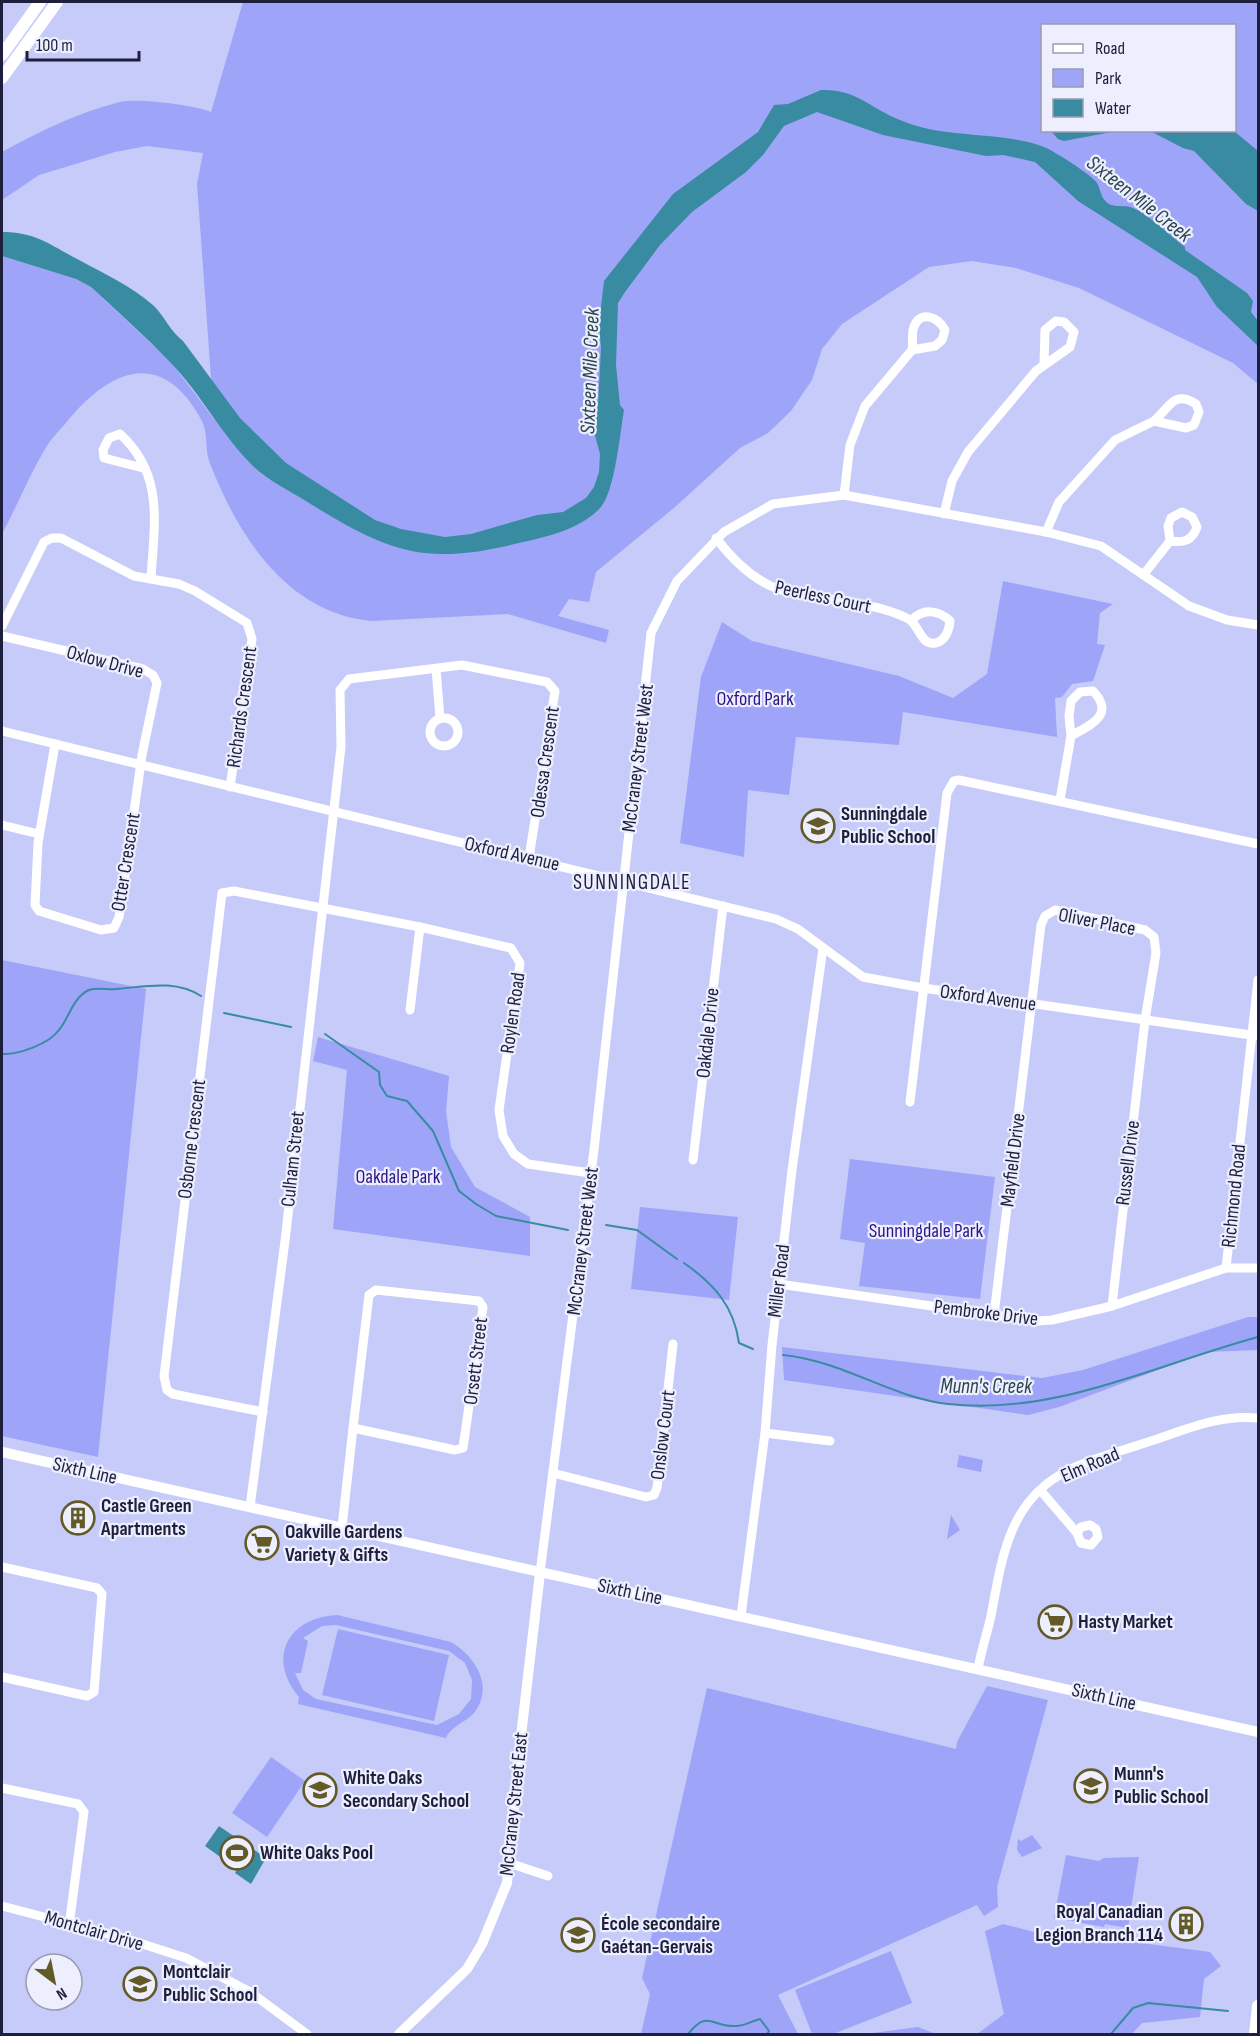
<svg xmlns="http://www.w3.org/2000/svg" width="1260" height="2036" font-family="'Sofia Sans Condensed',sans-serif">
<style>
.green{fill:#9ea4f7;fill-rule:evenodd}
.water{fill:#398ba2}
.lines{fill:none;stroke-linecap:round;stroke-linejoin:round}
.stream{stroke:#398ba2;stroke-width:2}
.minor{stroke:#fff;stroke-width:9}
.tertiary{stroke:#fff;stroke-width:10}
.secondary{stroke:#fff;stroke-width:12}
.labels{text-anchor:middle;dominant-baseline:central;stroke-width:4.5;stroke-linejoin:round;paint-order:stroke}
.street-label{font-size:20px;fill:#1e1f3c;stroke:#edefff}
.park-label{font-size:20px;fill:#2c1589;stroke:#edefff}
.poi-label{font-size:20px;font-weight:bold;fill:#1e1f3c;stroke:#edefff;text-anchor:start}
.water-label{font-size:21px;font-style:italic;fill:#2b454d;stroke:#edefff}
.neighbourhood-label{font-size:21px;letter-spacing:1.5px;fill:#1e1f3c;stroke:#edefff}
</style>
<rect width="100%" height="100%" fill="#c6cbf9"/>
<!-- green -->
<g class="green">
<path d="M243,2H1258V384L1233,363L1079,288L1016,268L972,261L929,267L842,324L822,349L812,380L791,411L768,433L740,448L675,507L596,572L589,602L569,599L558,616L609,630L606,643L508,614L371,621C286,613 237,534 209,461C205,449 208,433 202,421C162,346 109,369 65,424C58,432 50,440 45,449C29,476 17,506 2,534V256L76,279L91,287L172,363L214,419L197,184L203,153L147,146L115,152L39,175L2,200V152C38,132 79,112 120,102C138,98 193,105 211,112ZM1042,26H1234V130H1042Z"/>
<polygon points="1003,581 1113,604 1100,613 1097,644 1105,645 1093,681 1072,684 1062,697 1055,698 1057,737 903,712 899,745 796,737 789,795 748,790 744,857 680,843 701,677 722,622 752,641 899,676 953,698 987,674"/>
<polygon points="2,960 146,989 98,1457 2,1436"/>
<polygon points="318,1037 449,1076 446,1111 451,1147 475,1187 530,1217 530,1256 333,1229 347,1070 313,1061"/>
<polygon points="850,1159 995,1177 980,1299 859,1286 865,1243 840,1239"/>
<polygon points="640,1207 738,1217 729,1300 631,1289"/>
<polygon points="1248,1317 1258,1317 1258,1350 1206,1352 1059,1407 1028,1415 784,1380 782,1347 1042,1378 1083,1370"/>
<polygon points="959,1455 983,1460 981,1472 957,1467"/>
<polygon points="951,1515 960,1530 947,1539"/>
<path d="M337,1615L451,1642C475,1656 495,1687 474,1713C466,1722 450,1727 446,1738L298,1704L299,1697C267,1658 287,1618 337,1615ZM336,1625L449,1651L465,1663L472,1680L471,1699L459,1714L437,1725L316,1699L303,1690L295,1673H301L308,1641L303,1638L322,1626Z"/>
<polygon points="338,1629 449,1655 434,1721 322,1695"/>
<polygon points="987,1686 1048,1700 997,1887 998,1907 984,1916 977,1905 778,1995 798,2034 641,2034 650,1994 642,1978 707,1688 956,1749 957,1742"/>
<polygon points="271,1757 305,1781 267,1837 232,1813"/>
<polygon points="1032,1835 1042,1848 1022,1857 1017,1850 1018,1839 1021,1841"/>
<polygon points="1066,1855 1099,1861 1104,1858 1139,1857 1128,1928 1105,1924 1104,1927 1054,1918"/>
<polygon points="1003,1924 1050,1936 1118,1940 1210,1952 1221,1966 1204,1979 1200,2017 1142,2023 1132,2034 977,2034 1004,2014 985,1931"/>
<polygon points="891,1951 912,2003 833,2034 812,2034 795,1990"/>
<polygon points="918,2027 936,2034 863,2034 865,2034"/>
</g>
<!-- water -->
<g class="water">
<path d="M821,90C857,89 870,108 900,120C946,140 998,130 1044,147C1054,151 1092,175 1097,183C1101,190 1101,201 1111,205C1118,207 1126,205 1133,208C1151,216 1169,235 1185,247V250L1247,293L1253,301L1251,312L1258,321V346L1217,307L1197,277L1078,201L1035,162L1003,155L986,156L883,135L817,112L784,126L763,155L746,172L692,212L660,245L625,292L618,303L616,365L620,405L624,410C620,433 615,490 601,507C582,529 546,537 519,543C425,566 390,553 309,503C291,491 268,481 252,465C221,434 201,394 170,362C145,336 118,312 91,287L76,279L2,256V232C36,232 50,245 79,260C105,274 131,286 154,306C165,317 170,331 183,341L240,418L286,463L375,520L401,529L445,537L471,534L537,515L563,512L586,498L594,487L599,472L600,454L594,432V419L598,405L601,348L599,324L604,281L673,194L758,132L774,105L788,104Z"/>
<polygon points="1051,131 1117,131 1064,141 1058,139"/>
<polygon points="1124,131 1234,131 1258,151 1258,211 1246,204 1194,151 1183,148 1152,132"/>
<polygon points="219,1826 266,1858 251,1884 235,1873 237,1869 205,1846"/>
</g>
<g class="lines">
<!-- stream -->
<g class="stream">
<polyline points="224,1013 291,1027"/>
<polyline points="325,1034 379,1072 380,1085 387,1096 407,1101 433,1131 459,1191 476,1204 496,1216 568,1230"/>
<path d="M2,1054C18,1055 49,1044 59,1030C69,1018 73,997 89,990C96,987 108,990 116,989C145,987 174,979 201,996"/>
<polyline points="606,1225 637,1230 677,1259"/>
<path d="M684,1263C714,1284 734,1306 739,1343L753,1349"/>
<path d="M783,1355C844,1361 892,1398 948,1404C1056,1416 1157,1364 1258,1337"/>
<path d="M688,2034C709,2008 712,2028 736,2026C744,2026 752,2021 760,2019L769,2031L767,2034"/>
<polyline points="1111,2034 1133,2008 1148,2003 1228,2011"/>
</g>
<!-- minor -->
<g class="minor">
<path d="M143,468L104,458L103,450L109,438L120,434C165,475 154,524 151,579"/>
<path d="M844,495L850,445L865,406L912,350L935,346L942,340L945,330C938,316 918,309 913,330C912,336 913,344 912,350"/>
<polyline points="944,514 952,481 968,452 1036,371 1070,347 1074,332 1064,322 1056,321 1045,330 1044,363"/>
<path d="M1046,532L1059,502L1115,440L1154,421L1186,428L1194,425L1199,412L1196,404C1174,390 1170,407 1154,421"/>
<path d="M716,538C774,614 812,587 889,611C895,613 905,616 910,620C919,626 921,646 936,643C946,640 949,630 950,621C939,610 923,608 912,620"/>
<path d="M1144,574L1170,541L1168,526L1171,518L1182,512L1192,517L1197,527C1192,541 1184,543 1170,541"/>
<polyline points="2,626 44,542 52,538 61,538 134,576 179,584 195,591 247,623 252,639 230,787"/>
<polyline points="2,636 143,669 153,675 157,683 142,755 119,917 114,928 101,930 39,911 35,905 38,843 55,744"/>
<polyline points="436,669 440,718"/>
<circle cx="444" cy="732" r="14"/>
<polyline points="2,731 776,919 798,929 863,977 923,988 1258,1036"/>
<path d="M1060,800L1071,736L1069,716L1071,701L1080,692L1093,691C1116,715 1090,725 1071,736"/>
<polyline points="2,825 39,834"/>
<polyline points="410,1010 420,927"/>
<polyline points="910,1102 947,793 954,781 959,780 1258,844"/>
<polyline points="693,1160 723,906"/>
<polyline points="1226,1268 1258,980"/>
<polyline points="779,1284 1035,1321 1052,1320 1112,1306 1226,1268 1258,1268"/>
<polyline points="994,1315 1041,925 1045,916 1055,910 1145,930 1154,937 1156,953 1145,1020 1112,1306"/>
<polyline points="263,1412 173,1394 167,1390 164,1376 222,893 234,891 420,927 511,948 520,963 499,1110 503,1136 514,1154 528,1164 590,1173"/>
<polyline points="765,1433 830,1441"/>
<polyline points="553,1473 646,1497 654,1495 657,1488 673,1344"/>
<polyline points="1041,1491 1077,1533 1081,1543 1091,1545 1098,1537 1096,1529 1090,1525 1081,1527 1077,1533"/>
<polyline points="250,1507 285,1241 341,747 340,690 349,679 462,665 547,682 555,691 529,858"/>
<polyline points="342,1527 353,1428 455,1450 463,1448 483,1307 479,1301 376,1290 369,1295 353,1428"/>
<polyline points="2,1567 97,1588 102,1594 94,1692 87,1696 2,1677"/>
<polyline points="540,1573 594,1150 651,633 677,581 724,532 773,504 844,495 1046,532 1101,546 1189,606 1227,620 1258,625"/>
<polyline points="741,1616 765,1433 772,1345 792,1170 823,948"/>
<path d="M978,1669C981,1651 987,1634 991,1616C1001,1564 1007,1507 1058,1476C1085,1460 1118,1452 1148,1442C1185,1430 1219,1414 1258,1418"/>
<polyline points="2,1788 78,1804 84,1812 69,1926"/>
<polyline points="509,1863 548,1876"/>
<polyline points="2,1906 124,1938 186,1958 250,1992 307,2034"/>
</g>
<!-- tertiary -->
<g class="tertiary">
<polyline points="2,1452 1258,1732"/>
<polyline points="399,2034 467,1969 482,1944 507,1883 519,1753 540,1573"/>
</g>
<!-- secondary -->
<g class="secondary">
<polyline points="2,55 40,2"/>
<polyline points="2,78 57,2"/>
<polyline points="1255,2034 1258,2006"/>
</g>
</g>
<!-- icons -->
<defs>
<symbol id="school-ring" viewBox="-11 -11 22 22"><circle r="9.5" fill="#edefff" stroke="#635a27" stroke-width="1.5"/><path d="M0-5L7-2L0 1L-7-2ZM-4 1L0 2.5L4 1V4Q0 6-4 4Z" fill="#635a27"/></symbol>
<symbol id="building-ring" viewBox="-11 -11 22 22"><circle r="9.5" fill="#edefff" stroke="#635a27" stroke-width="1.5"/><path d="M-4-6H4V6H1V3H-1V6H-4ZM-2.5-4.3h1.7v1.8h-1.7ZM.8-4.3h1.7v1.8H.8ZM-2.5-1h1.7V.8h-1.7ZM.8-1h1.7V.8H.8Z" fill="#635a27"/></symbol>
<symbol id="supermarket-ring" viewBox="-11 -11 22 22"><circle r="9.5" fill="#edefff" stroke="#635a27" stroke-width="1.5"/><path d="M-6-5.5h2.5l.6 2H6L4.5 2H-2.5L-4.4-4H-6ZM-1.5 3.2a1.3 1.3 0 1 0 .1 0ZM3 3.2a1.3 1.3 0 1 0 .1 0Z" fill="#635a27"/></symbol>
<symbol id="stadium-ring" viewBox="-11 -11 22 22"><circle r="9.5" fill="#edefff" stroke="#635a27" stroke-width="1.5"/><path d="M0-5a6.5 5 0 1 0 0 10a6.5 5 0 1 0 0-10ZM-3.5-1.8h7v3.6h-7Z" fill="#635a27"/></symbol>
</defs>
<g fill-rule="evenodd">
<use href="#school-ring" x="799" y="807" width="38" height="38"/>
<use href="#building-ring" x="59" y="1499" width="38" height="38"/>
<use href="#supermarket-ring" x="243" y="1524" width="38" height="38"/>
<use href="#supermarket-ring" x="1036" y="1603" width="38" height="38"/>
<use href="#school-ring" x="1072" y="1767" width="38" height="38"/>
<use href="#school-ring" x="301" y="1771" width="38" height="38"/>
<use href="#stadium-ring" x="218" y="1834" width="38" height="38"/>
<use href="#building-ring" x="1167" y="1905" width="38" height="38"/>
<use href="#school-ring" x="559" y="1916" width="38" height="38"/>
<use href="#school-ring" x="121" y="1965" width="38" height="38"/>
</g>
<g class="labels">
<!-- street labels -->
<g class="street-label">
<text transform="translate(823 597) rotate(12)">Peerless Court</text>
<text transform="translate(105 662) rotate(15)">Oxlow Drive</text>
<text transform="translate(242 707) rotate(-82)">Richards Crescent</text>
<text transform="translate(638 758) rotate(-83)">McCraney Street West</text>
<text transform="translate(545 762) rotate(-82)">Odessa Crescent</text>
<text transform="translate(512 854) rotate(13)">Oxford Avenue</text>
<text transform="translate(126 862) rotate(-81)">Otter Crescent</text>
<text transform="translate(1097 922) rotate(11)">Oliver Place</text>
<text transform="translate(988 998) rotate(8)">Oxford Avenue</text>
<text transform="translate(513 1013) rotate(-82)">Roylen Road</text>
<text transform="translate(708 1033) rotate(-84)">Oakdale Drive</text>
<text transform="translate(192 1139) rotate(-83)">Osborne Crescent</text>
<text transform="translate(293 1159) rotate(-84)">Culham Street</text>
<text transform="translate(1013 1160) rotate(-83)">Mayfield Drive</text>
<text transform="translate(1128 1163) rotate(-83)">Russell Drive</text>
<text transform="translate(1234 1196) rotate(-84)">Richmond Road</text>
<text transform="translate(583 1241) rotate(-83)">McCraney Street West</text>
<text transform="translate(779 1281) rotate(-83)">Miller Road</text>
<text transform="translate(986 1313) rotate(7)">Pembroke Drive</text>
<text transform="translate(476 1361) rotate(-83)">Orsett Street</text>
<text transform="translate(663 1435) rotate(-83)">Onslow Court</text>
<text transform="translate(1090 1465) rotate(-23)">Elm Road</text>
<text transform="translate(85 1471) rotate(13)">Sixth Line</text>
<text transform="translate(630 1592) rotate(12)">Sixth Line</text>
<text transform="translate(1104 1697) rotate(13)">Sixth Line</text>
<text transform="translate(514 1804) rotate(-84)">McCraney Street East</text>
<text transform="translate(94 1931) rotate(16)">Montclair Drive</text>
</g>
<!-- park labels -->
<g class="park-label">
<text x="755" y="699">Oxford Park</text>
<text x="398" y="1177">Oakdale Park</text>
<text x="926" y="1231">Sunningdale Park</text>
</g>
<!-- poi labels -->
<g class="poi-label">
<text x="841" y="814">Sunningdale<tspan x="841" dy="23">Public School</tspan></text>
<text x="101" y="1506">Castle Green<tspan x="101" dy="23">Apartments</tspan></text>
<text x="285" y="1532">Oakville Gardens<tspan x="285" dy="23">Variety &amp; Gifts</tspan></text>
<text x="1078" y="1622">Hasty Market</text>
<text x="1114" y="1774">Munn's<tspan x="1114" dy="23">Public School</tspan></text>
<text x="343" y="1778">White Oaks<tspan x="343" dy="23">Secondary School</tspan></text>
<text x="260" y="1853">White Oaks Pool</text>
<text x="1163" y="1912" text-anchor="end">Royal Canadian<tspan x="1163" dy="23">Legion Branch 114</tspan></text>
<text x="601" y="1924">École secondaire<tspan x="601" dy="23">Gaétan-Gervais</tspan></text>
<text x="163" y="1972">Montclair<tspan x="163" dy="23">Public School</tspan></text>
</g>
<!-- water labels -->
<g class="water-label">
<text transform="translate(1139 199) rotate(38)">Sixteen Mile Creek</text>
<text transform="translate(590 371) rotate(-88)">Sixteen Mile Creek</text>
<text x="986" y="1386">Munn's Creek</text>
</g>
<!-- neighbourhood labels -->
<g class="neighbourhood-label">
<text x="632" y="882">SUNNINGDALE</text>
</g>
</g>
<!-- border -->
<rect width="1260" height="2036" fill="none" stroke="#1e1f3c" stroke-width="6"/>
<!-- legend -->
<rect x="1041" y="24" width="195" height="108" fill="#edefff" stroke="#9a9cb1" stroke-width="1.5"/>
<rect x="1053" y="44" width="30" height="9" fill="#ffffff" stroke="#9a9cb1" stroke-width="1.5"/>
<text x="1095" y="54" font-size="18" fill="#1e1f3c">Road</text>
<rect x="1053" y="69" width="30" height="18" fill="#9ea4f7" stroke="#9a9cb1" stroke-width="1.5"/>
<text x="1095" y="84" font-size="18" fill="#1e1f3c">Park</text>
<rect x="1053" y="99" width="30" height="18" fill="#398ba2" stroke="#9a9cb1" stroke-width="1.5"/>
<text x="1095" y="114" font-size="18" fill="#1e1f3c">Water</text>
<!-- north arrow -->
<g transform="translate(54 1982) rotate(148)"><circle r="28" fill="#edefff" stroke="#9a9cb1" stroke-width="1.5"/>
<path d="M0-4.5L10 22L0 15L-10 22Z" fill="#635a27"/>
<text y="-9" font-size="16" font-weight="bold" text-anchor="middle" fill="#1e1f3c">N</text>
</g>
<!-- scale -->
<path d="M27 51v9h112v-9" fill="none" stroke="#1e1f3c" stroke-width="3"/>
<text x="36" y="51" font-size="18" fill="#1e1f3c" stroke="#edefff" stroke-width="4.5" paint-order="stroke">100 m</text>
</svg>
